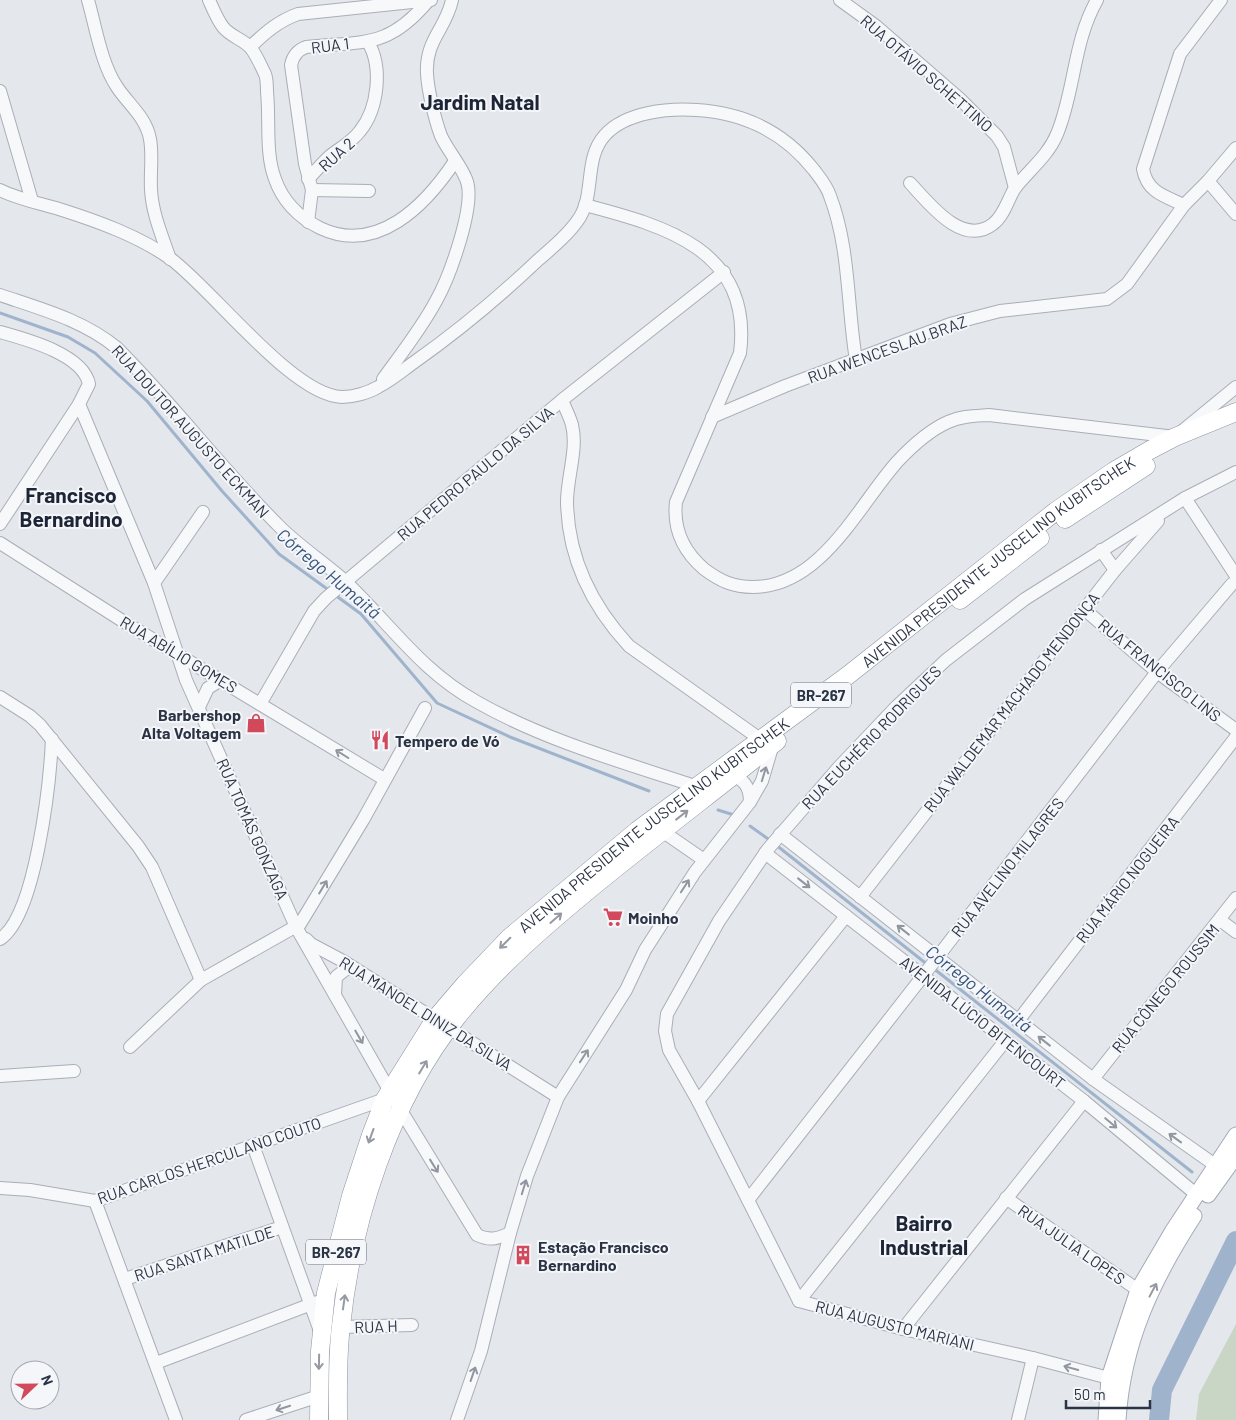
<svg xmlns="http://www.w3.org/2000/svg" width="1236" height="1420" font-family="Barlow,sans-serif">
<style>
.green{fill:#c9d6c5}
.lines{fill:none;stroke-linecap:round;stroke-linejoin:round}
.stream{stroke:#9fb4cc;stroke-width:3}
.river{stroke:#9fb4cc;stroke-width:20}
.minor-casing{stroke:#a9aeb7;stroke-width:14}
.major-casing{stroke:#a3abb8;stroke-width:17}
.highway-casing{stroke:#8b94a3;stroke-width:19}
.minor{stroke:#f7f8fa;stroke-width:12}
.major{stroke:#fff;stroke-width:15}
.highway{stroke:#fff;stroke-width:18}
.oneway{stroke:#9196a0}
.oneway2{stroke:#959aa2}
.labels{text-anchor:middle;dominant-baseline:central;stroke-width:4;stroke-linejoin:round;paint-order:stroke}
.shield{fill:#f4f6f9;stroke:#676e7b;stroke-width:1}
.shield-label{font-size:15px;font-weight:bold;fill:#2b3445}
.street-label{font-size:16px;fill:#2b3445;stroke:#f4f6f9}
.poi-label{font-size:16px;font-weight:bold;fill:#2b3445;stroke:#f4f6f9;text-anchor:start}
.water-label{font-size:18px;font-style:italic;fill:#34527a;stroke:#f4f6f9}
.district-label{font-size:21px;font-weight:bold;fill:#1d2536;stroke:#f4f6f9}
</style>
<rect width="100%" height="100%" fill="#e4e7ec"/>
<!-- green -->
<polygon class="green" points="1236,1324 1236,1420 1196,1420 1199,1394"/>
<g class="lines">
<!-- stream -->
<g class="stream">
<polyline points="0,313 68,337 95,353 147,401 222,491 279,554 330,591"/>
<polyline points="335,595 361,614 437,703 510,737 649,791"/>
<polyline points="718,810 734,815"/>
<polyline points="750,826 771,841"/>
<polyline points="776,845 928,965"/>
<polyline points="933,968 1192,1172"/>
</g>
<!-- river -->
<polyline class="river" points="1159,1420 1162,1390 1236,1241"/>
<defs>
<g id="minor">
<path d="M88,0C96,28 101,63 117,87C128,104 146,117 150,139C153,155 150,173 151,189C152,213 162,236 170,259"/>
<path d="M209,0C213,9 217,19 223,27C230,36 242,39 250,47C256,54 261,66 265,74C267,79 267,86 267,92C270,120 265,153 275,179C283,202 298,217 320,228C377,255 425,206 455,161"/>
<polyline points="840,0 876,26 960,99 997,136 1004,147 1015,188"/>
<path d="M250,47C265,33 278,21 298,14L431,0"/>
<polyline points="0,91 32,201"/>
<path d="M308,179C316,171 322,163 330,156C340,148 352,142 360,131C378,109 383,67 368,42"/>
<polyline points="1208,181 1236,214"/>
<path d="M910,183C928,202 962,248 993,224C1004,216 1008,199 1015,188C1029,170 1048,156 1057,134C1075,91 1073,42 1097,0"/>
<path d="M0,190C18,199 39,203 59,209C97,221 139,236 171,259C213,290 293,396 342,397C353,397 368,393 378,387C390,381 402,371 413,363C457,332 498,298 537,261C552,248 570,233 580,217C595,192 584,158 605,135C626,112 668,108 697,110C745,113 784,132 814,170C820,178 827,186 830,196C850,248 847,306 856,360"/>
<polyline points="312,190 369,191"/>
<path d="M585,205C665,226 753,250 740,353L676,502C673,529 683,551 704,569C720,581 733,587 753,587C821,587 858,506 897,462C911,447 930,430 948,422C961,416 975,416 989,415L1175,437L1236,387"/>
<path d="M1184,205C1164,196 1147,192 1143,169L1180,54L1221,0"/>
<path d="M308,222L312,190L305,164L291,65C293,55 298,50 306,47C363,41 388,49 428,1"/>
<path d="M0,295C41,309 83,320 117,348C173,404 221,468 277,524C298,546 324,562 346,582C391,625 421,671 477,702C544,740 622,762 695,786"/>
<path d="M0,332C25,339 83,354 89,384L79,404L0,524"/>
<path d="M383,379C401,354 421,329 436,301C449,278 477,203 466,179C460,164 448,151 441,136C435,120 428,91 427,74C425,40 446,29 452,0"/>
<path d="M562,400C565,408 570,417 572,425C578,449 567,477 567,502C568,558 592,606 629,646L760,739"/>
<path d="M79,404L154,583L186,680L296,927L400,1109L477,1235C490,1241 497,1239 510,1233"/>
<polyline points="712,417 785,386 950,324 1000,311 1107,299 1127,284 1184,205 1208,181 1236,148"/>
<polyline points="1185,498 1236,576"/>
<polyline points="0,543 129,625 384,779"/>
<polyline points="1101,550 1115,570"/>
<polyline points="154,583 203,512"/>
<polyline points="1084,609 1157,672 1236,730"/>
<polyline points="0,697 30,716 40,725 138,846 152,867 201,980"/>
<polyline points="260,704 314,611 326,598 562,400 724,272"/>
<polyline points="199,707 208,688 221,680"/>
<path d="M729,772C743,780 750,785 750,802"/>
<polyline points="662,831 704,860"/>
<polyline points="780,834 1093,1079 1215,1165"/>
<polyline points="765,853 1084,1101 1197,1195"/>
<polyline points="860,897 1115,570 1158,521"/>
<polyline points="1220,920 1236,932"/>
<path d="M0,939C36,916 50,781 52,739"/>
<polyline points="306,939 311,944 343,961 558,1097"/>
<polyline points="335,995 336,977 346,969 354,968"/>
<polyline points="1018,1021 1236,737"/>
<polyline points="130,1047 201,980 300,924 363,820 425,708"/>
<polyline points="0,1076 74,1071"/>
<polyline points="1093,1079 1236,898"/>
<polyline points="698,1101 846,916"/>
<polyline points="253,1145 320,1331"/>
<polyline points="0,1188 30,1190 95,1201 385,1099"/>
<polyline points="1006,1198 1138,1290"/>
<polyline points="748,1200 923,976 1157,672 1232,584"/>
<polyline points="95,1201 176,1420"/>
<polyline points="125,1279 282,1227"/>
<polyline points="799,1301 1005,1041"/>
<polyline points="341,1327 412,1325"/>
<polyline points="903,1329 1084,1101"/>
<polyline points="156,1363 317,1302"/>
<polyline points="1109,1378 1033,1358 903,1329 799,1301 698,1101 669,1050 665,1031 667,1014 719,921 768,849 839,767 897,706 946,660 1025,599 1185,498 1236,472"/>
<polyline points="246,1420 319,1396"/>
<polyline points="457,1420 481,1351 510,1233 527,1176 558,1097 626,990 645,950 695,872 750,802 762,781 773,744"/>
<polyline points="1018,1420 1033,1358"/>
</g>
<g id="major">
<polyline points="1208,1195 1236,1156"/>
<polyline points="1106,1420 1109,1378 1138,1290 1172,1232 1236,1135"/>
<path d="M1118,1420C1123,1342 1152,1281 1194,1216"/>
</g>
<g id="highway">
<polyline points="1065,519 1146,466"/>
<polyline points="960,600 1040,538"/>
<path id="s1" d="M319,1420L320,1351L326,1293L351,1196L371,1135L385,1099L435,1019L465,984L509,938L638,830L847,676L1056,511L1114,471L1150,450L1175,437L1236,412"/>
<path d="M338,1420C338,1389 337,1357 341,1326C352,1220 390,1101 457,1017C497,967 546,925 596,884C656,835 717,789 777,741"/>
</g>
</defs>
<!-- minor casing -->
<use href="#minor" class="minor-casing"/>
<!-- major casing -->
<use href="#major" class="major-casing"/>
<!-- highway casing -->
<use href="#highway" class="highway-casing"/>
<!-- minor -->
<use href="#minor" class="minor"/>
<!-- major -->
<use href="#major" class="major"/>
<!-- highway -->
<use href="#highway" class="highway"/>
</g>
<!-- one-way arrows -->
<defs><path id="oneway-shaft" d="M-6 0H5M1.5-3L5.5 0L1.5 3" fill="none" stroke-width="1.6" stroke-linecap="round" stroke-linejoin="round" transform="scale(1.25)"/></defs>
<g class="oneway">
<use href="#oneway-shaft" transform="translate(342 754) rotate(-148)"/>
<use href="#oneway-shaft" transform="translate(764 774) rotate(-73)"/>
<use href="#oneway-shaft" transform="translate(804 883) rotate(38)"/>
<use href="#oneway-shaft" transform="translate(685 886) rotate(-57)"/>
<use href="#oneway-shaft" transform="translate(323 887) rotate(-59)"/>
<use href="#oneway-shaft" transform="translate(903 930) rotate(-142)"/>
<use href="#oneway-shaft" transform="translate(359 1037) rotate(60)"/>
<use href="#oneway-shaft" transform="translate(1044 1041) rotate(-142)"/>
<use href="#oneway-shaft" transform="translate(584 1056) rotate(-57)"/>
<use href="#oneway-shaft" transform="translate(1111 1123) rotate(40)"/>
<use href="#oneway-shaft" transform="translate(1175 1138) rotate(-144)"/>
<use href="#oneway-shaft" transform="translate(434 1166) rotate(58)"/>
<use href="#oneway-shaft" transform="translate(524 1187) rotate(-73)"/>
<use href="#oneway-shaft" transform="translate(1071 1368) rotate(-165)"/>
<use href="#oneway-shaft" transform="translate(473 1374) rotate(-71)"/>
<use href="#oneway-shaft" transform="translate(283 1408) rotate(162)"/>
</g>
<g class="oneway2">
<use href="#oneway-shaft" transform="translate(682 815) rotate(-38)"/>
<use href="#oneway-shaft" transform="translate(556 918) rotate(-41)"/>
<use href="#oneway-shaft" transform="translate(505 943) rotate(135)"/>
<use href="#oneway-shaft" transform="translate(423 1067) rotate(-59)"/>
<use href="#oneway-shaft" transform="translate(371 1136) rotate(110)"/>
<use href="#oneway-shaft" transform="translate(1153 1290) rotate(-62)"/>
<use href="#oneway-shaft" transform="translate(344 1302) rotate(-82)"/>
<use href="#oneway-shaft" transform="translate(319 1362) rotate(91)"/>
</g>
<!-- icons -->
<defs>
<symbol id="shop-bare" viewBox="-9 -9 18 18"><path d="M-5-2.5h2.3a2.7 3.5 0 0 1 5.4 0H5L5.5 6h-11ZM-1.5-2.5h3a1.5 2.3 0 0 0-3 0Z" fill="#d1495b" stroke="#f4f6f9" stroke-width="2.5" paint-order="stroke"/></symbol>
<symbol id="restaurant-bare" viewBox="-9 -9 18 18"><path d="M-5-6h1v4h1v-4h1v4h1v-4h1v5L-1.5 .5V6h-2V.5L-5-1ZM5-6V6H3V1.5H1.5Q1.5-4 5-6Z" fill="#d1495b" stroke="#f4f6f9" stroke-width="2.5" paint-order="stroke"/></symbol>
<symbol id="supermarket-bare" viewBox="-9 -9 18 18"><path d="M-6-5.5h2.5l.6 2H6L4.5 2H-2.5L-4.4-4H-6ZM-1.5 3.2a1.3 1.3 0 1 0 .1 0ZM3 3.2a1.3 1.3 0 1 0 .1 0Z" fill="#d1495b" stroke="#f4f6f9" stroke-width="2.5" paint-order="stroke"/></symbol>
<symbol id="building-bare" viewBox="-9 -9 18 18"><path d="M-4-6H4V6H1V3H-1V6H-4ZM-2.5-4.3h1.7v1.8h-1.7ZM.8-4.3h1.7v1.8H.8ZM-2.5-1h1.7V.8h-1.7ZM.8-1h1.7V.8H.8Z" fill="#d1495b" stroke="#f4f6f9" stroke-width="2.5" paint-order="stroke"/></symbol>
</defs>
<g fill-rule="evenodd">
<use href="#shop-bare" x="242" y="709" width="28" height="28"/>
<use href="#restaurant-bare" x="366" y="726" width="28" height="28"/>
<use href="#supermarket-bare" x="599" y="903" width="28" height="28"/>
<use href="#building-bare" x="509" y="1241" width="28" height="28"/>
</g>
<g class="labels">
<!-- shield labels -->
<g class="shield">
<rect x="791" y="682.5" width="60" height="25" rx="4"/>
<rect x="306" y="1239.5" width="60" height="25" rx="4"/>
</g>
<g class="shield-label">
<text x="821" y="695">BR-267</text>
<text x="336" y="1252">BR-267</text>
</g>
<!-- street labels -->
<g class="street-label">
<text transform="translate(330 45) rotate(-7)">RUA 1</text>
<text transform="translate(927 73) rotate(41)">RUA OTÁVIO SCHETTINO</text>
<text transform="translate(336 154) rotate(-42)">RUA 2</text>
<text transform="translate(887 349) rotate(-20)">RUA WENCESLAU BRAZ</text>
<text transform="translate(191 431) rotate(48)">RUA DOUTOR AUGUSTO ECKMAN</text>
<text transform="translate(475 473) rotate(-40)">RUA PEDRO PAULO DA SILVA</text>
<text stroke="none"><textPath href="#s1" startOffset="1152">AVENIDA PRESIDENTE JUSCELINO KUBITSCHEK</textPath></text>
<text transform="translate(179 654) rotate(31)">RUA ABÍLIO GOMES</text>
<text transform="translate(1160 670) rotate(39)">RUA FRANCISCO LINS</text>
<text transform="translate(1011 702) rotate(-52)">RUA WALDEMAR MACHADO MENDONÇA</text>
<text transform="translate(871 737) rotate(-46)">RUA EUCHÉRIO RODRIGUES</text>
<text stroke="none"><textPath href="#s1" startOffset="718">AVENIDA PRESIDENTE JUSCELINO KUBITSCHEK</textPath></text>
<text transform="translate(253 829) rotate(66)">RUA TOMÁS GONZAGA</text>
<text transform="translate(1007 867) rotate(-52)">RUA AVELINO MILAGRES</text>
<text transform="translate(1127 879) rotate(-52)">RUA MÁRIO NOGUEIRA</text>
<text transform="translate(1165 988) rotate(-51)">RUA CÔNEGO ROUSSIM</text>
<text transform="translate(426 1013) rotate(32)">RUA MANOEL DINIZ DA SILVA</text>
<text transform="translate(983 1022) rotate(38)">AVENIDA LÚCIO BITENCOURT</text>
<text transform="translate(209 1160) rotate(-19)">RUA CARLOS HERCULANO COUTO</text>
<text transform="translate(1072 1244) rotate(35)">RUA JULIA LOPES</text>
<text transform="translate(204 1253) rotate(-18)">RUA SANTA MATILDE</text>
<text transform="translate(895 1325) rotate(14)">RUA AUGUSTO MARIANI</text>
<text transform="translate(376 1326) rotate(-2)">RUA H</text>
</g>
<!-- poi labels -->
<g class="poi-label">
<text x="241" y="714" text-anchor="end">Barbershop<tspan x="241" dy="18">Alta Voltagem</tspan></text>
<text x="395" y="740">Tempero de Vó</text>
<text x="628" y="917">Moinho</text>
<text x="538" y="1246">Estação Francisco<tspan x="538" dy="18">Bernardino</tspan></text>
</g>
<!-- water labels -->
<g class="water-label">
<text transform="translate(329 573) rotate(40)">Córrego Humaitá</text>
<text transform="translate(979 988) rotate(38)">Córrego Humaitá</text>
</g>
<!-- district labels -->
<g class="district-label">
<text x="480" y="101">Jardim Natal</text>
<text x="71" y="494">Francisco<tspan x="71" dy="24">Bernardino</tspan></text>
<text x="924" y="1222">Bairro<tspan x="924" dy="24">Industrial</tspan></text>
</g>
</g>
<!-- north arrow -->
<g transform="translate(35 1385) rotate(68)"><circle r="24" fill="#f4f6f9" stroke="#a4a8b1"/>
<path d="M0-4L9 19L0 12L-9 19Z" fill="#d1495b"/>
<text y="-8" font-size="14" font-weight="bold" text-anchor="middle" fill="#2b3445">N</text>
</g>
<!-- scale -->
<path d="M1066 1400v8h84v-8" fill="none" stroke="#2b3445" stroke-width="2.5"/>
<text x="1074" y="1400" font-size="15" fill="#2b3445" stroke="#f4f6f9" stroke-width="4" paint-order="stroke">50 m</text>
</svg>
